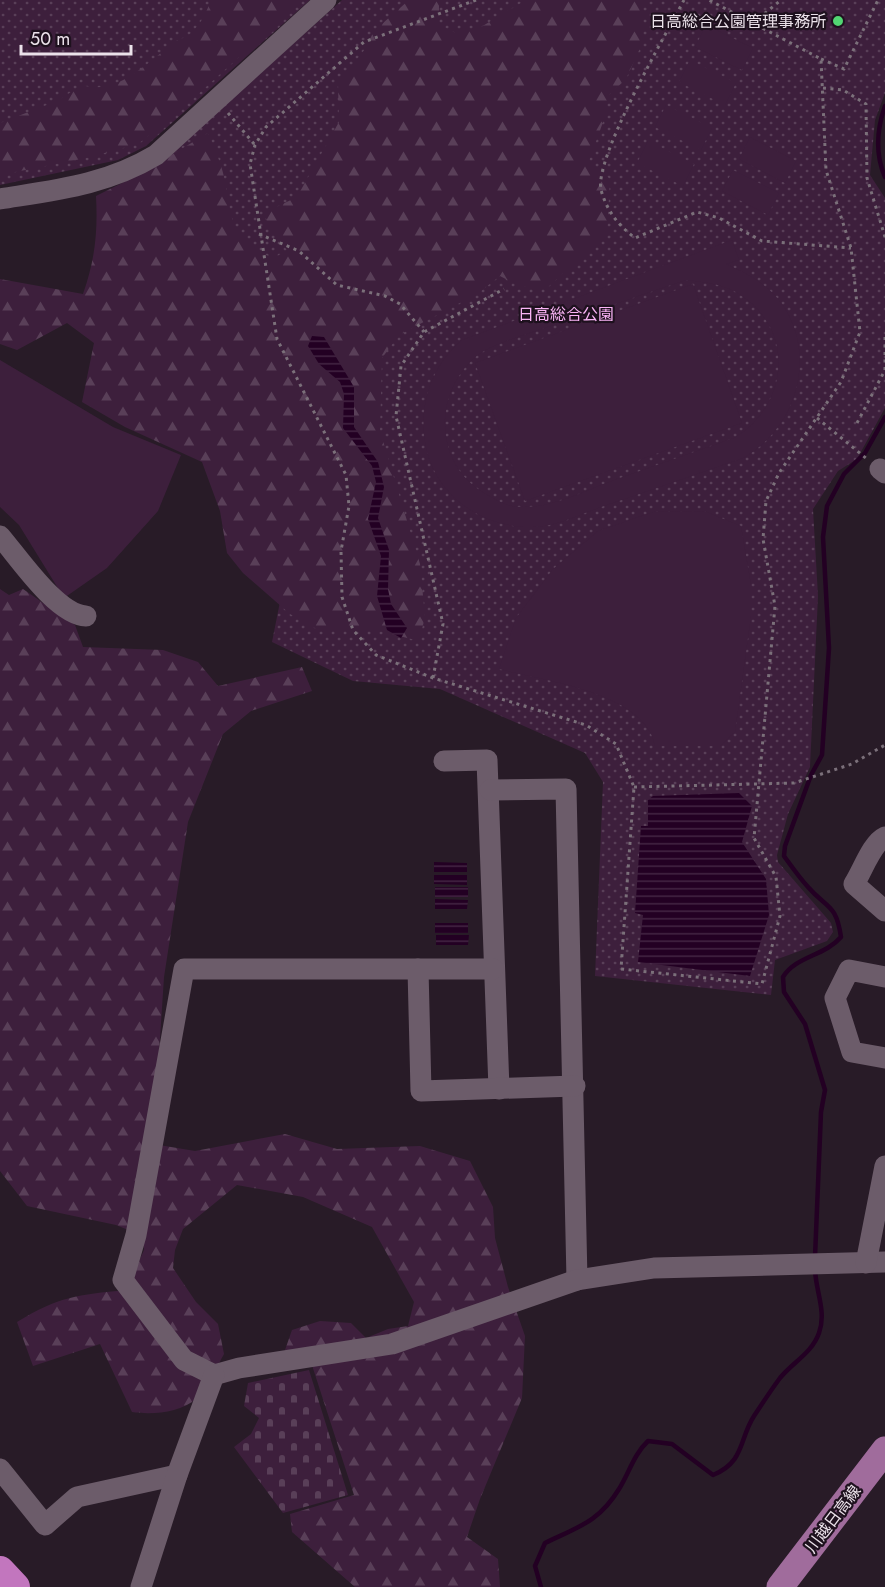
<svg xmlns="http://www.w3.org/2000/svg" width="885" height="1587" font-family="Jost,'Noto Sans JP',sans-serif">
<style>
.grass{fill:url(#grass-dots)}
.forest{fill:url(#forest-firs)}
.cemetery{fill:url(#cemetery-stones)}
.garden{fill:#3d1f3c;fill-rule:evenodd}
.water{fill:url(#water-rules)}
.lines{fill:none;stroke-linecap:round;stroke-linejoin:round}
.stream{stroke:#230023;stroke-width:4.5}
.path{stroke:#7b707a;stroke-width:3;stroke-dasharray:3 4.5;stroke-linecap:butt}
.minor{stroke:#6c5c6a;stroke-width:21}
.major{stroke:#a06c9c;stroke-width:27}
.highway{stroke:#c276be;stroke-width:30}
.poi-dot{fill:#52d673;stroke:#1e111e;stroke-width:2}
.labels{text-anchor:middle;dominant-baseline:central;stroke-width:4.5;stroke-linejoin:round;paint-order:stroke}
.poi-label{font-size:16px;fill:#ebe2ea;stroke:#1e111e;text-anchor:end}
.park-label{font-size:16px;fill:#f9b3f5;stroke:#1e111e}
.street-label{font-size:16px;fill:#ebe2ea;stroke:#1e111e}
</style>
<defs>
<pattern id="grass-dots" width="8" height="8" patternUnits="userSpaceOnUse" patternTransform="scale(1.5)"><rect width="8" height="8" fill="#3d1f3c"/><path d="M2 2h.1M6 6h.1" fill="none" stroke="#593f58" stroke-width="1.8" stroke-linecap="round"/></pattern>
<pattern id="forest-firs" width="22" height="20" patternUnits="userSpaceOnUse" patternTransform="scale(1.5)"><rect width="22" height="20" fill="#3d1f3c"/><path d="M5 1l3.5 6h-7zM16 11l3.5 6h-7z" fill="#593f58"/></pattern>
<pattern id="cemetery-stones" width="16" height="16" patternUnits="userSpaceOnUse" patternTransform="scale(1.5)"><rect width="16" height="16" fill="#3d1f3c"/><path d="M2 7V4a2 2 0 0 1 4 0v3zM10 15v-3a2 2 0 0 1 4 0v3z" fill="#593f58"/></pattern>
<pattern id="water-rules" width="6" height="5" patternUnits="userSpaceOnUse" patternTransform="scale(1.5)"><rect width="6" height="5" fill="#230023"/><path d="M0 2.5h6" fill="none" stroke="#432543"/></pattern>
</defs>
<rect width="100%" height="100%" fill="#281b27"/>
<!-- grass -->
<g class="grass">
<polygon points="0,0 310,0 146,146 118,160 0,185"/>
<polygon points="342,0 885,0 885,93 875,120 870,175 885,198 885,408 857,459 838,471 813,509 818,596 810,767 788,814 777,855 778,862 831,923 833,932 827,941 775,960 771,995 595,976 603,782 585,753 440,689 353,681 272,642 303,486 163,160"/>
</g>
<!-- forest -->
<g class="forest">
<path d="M211,0H302L175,115L138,144L86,158L0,175V123L57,101L82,85C117,97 150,60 176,41C181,38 188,37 192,32C201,24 207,11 211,0Z"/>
<path d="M409,0H439V25L456,33L481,27L526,0H642L641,46L626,79L609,95L603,122L589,161L610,179L607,233L546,289L519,286L500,276L477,294L399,335L382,358L380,431L420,564L425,617L419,641L380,631H320L290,614L243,573L227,553L220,511L202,462L125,427L82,402L94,343L67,323L17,350L0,344V279L83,294C95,260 98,232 96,196L138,175L208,133C214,148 221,162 224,177C233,219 228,242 274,258L287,250L270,229L264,213L297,197L339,122L338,84L365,49L374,31Z"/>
<path d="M0,589L9,595L23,589L75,625L83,647L163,650L198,662L218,686L302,667L312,691L251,711L223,734L188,822L164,977L159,1053L147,1143L195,1151L285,1134L337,1149L420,1146L470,1161L493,1207L495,1238L508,1287L525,1336L522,1398L480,1499L467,1537L498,1559L500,1587H355L292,1532L290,1514L354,1495L310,1359L285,1350L292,1330L320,1321L351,1323L366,1338L388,1329L408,1326L414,1302L372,1227L303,1197L237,1185L183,1229L175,1250L173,1268L196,1302L218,1324L224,1354C217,1366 206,1391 196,1399C180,1413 151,1415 132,1412L100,1344L33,1366L17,1322C60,1296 77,1295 126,1290L144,1250L143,1236L116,1225L27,1206L0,1171Z"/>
</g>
<!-- cemetery -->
<polygon class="cemetery" points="309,1370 348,1495 283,1513 234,1447 251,1434 259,1418 244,1406 248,1383"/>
<!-- garden -->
<g class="garden">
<polygon points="706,25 753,48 742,70 695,47"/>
<polygon points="690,60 736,83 725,105 679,82"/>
<polygon points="666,105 712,128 701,150 655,127"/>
<polygon points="750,137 796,161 785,183 739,159"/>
<polygon points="648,141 694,164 683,186 637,163"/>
<polygon points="733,170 779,193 768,215 722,191"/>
<path d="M732,240L739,260L726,264C746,273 764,282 779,300C819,351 798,428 743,458C696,474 649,491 601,507C579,515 555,527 532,527C480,528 433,493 425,442C419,404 432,365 462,340ZM686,280C704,282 724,284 739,294C796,330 789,405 734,438C694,452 654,466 614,480C584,491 545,512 512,506C502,504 493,498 484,493C435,464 433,397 473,359C483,350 496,345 509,340Z"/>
<polygon points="693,284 742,423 525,501 475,363"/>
<polygon points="0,360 113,427 181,455 158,511 107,568 64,598 19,525 0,507"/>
<path d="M704,511L741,526L751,585V616L735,732L720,746H655C647,693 542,680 499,669L516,618L553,569L598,531L653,512Z"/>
</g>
<!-- water -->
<g class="water">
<polygon points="312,336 324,337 354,387 354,427 378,462 384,487 378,518 389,550 388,589 391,604 407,628 401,638 387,630 377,596 381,556 368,519 376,482 372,466 343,428 344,394 340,382 319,364 308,346"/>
<polygon points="739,793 752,806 742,842 766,879 769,915 750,976 638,962 643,915 635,913 641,826 648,826 648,800 653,796"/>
<polygon points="434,862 467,863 467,872 434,872"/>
<polygon points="434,875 467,875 467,885 434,884"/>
<rect x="435" y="887" width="33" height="10"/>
<polygon points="435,899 468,900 467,909 435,909"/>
<rect x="435" y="923" width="33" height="10"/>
<polygon points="436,935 469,935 468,945 436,945"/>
</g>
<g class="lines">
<!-- stream -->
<g class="stream">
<path d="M885,106C877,129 875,154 885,177"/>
<path d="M815,1257L821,1112L825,1090L805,1024L784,992L783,977C796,956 825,956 841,937C836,903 827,909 808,887C799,877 792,867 784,856L785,846L811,775L822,755L829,648L823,537L827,506L844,474L865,453L885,417"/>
<path d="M541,1587L535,1566L545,1543C578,1527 599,1522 619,1489C629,1473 634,1454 648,1441L672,1444L713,1475C745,1462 739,1439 754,1416C762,1404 771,1390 780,1378C793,1362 812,1353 819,1333C827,1311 815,1290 815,1268"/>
</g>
<!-- path -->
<g class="path">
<polyline points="476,0 364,42 266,127 255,145 250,164 277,339 346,475 349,506 341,551 342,597 353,630 376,655 433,678 586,725 616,744 634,787 621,969 762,984 780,916 776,877 754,838 775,606 763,539 766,501 779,473 841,382 860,332 851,248 826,170 821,59 709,0"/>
<path d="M684,0C666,34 594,158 601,190C607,211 618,225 635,238L697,212L719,218L762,241L851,248"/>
<polyline points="753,23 781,0"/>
<polyline points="821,59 844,69 878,0"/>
<polyline points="823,88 843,90 866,104 867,178 885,237"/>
<polyline points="228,113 255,145"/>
<polyline points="259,234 299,251 337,285 385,296 400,304 424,332"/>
<polyline points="817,418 867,459"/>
<polyline points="857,423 885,370 885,334"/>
<polyline points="433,678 443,624 396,416 401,366 424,332 504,289"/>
<polyline points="634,787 794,783 852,764 885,745"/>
</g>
<!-- minor -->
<g class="minor">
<path d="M0,199C56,190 106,185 156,155L326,0"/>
<polyline points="880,469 885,473"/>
<path d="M0,536C19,558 57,615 86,616"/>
<polyline points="444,761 487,760 499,1089"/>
<polyline points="490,790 566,789 577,1280"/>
<path d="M885,837C872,843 863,870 854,884L885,911"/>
<polyline points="418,969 421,1091 575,1086"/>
<polyline points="493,969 184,969 136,1235 123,1280 184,1360 214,1375 239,1368 392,1344 577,1280 654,1268 885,1262"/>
<polyline points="885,977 849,970 835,998 852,1052 885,1058"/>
<polyline points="866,1263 885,1166"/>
<polyline points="0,1469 45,1525 77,1497 177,1475"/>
<polyline points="141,1587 177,1475 214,1375"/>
</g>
<!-- major -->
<polyline class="major" points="780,1587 885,1450"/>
<!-- highway -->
<polyline class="highway" points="0,1571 15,1587"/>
</g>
<!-- markers -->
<circle class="poi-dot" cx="838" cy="21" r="6"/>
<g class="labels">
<!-- poi labels -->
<g class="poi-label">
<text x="826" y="21">日高総合公園管理事務所</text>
</g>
<!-- park labels -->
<g class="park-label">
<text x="566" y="314">日高総合公園</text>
</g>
<!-- street labels -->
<g class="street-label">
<text transform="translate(833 1519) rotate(-53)">川越日高線</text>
</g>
</g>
<!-- scale -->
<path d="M21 45v9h110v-9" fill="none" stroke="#ebe2ea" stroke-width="3"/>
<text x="30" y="45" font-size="18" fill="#ebe2ea" stroke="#1e111e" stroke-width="4.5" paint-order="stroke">50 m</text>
</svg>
